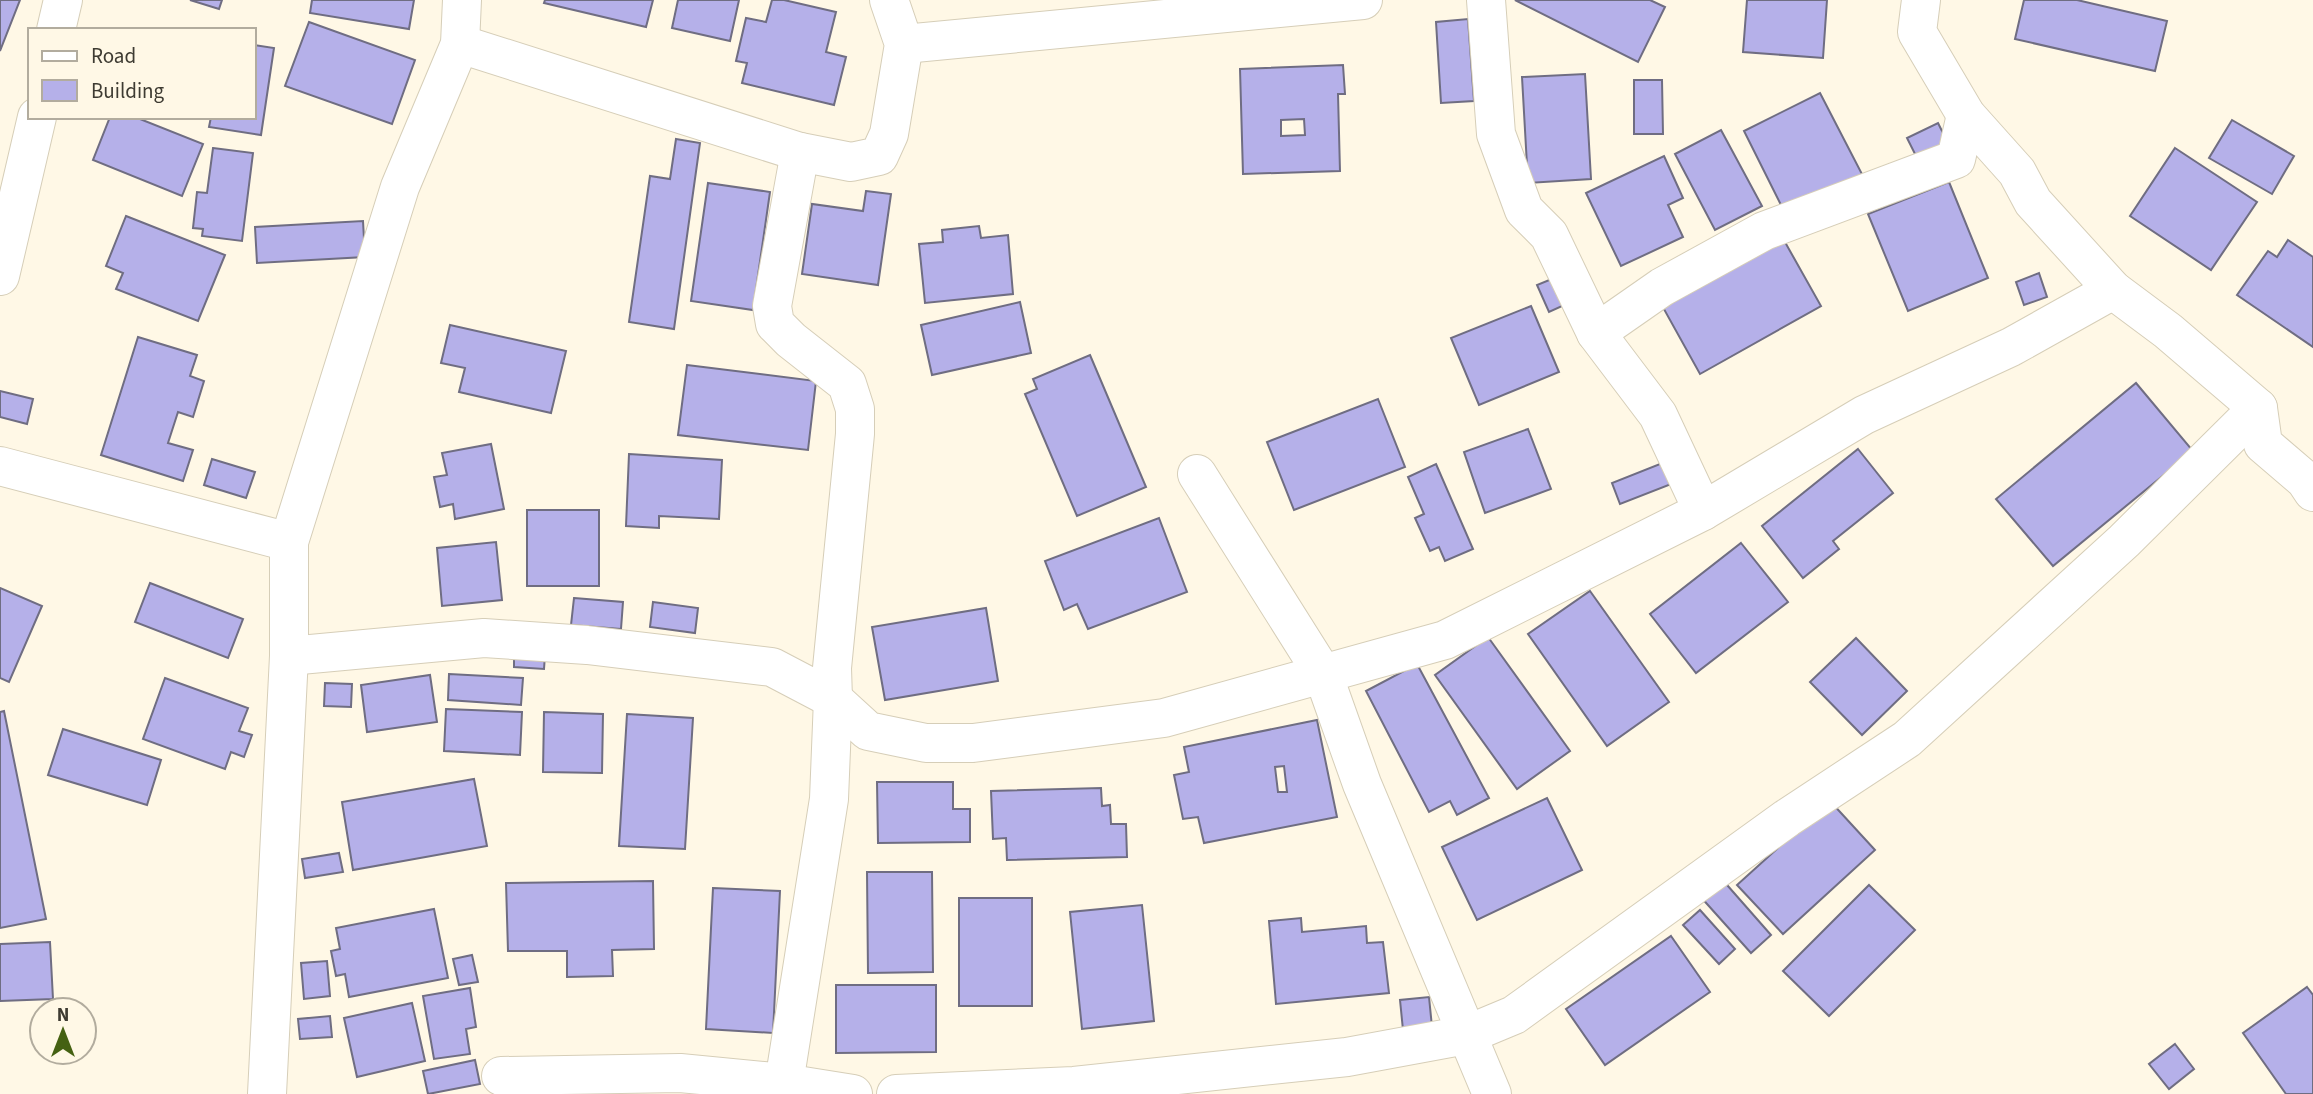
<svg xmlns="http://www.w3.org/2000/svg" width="2313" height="1094" font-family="'Source Sans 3',sans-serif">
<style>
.building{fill:#b5b0e9;stroke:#6f6d82;stroke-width:2;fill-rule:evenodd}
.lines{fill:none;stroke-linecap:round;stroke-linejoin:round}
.minor-casing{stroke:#d6ceb8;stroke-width:40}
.minor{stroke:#fff;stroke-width:38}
</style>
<rect width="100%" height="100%" fill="#fff8e6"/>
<!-- building -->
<g class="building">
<polygon points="0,0 20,0 0,51"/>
<polygon points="190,0 222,0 219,9"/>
<polygon points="312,0 414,0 409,29 310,13"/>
<polygon points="545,0 653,0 646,27 544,3"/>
<polygon points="678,0 739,0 730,41 672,28"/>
<polygon points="772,0 784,0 836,12 826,52 846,57 834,105 742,83 747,63 736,61 746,18 766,22"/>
<polygon points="1515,0 1650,0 1665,7 1638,62"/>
<polygon points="1747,0 1827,0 1823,58 1743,52"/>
<polygon points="2024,0 2077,0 2167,21 2155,71 2015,39"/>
<polygon points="1468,19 1474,101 1441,103 1436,22"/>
<polygon points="309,22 415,60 392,124 285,86"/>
<polygon points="254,45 274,48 261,135 209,127 211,117 254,117"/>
<path d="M1343,65L1345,94H1338L1340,171L1243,174L1240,69ZM1304,119L1305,135L1281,136V120Z"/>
<polygon points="1585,74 1591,179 1528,183 1522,77"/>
<polygon points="1634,80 1662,80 1663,134 1634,134"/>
<polygon points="1820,93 1864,178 1787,217 1744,131"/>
<polygon points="110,117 135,117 203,144 182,196 93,160"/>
<polygon points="2232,120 2294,156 2272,194 2209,158"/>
<polygon points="1938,123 1949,145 1918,160 1907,138"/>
<polygon points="1721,130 1762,206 1715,230 1675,154"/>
<polygon points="676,139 700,143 674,329 629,322 650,176 670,179"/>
<polygon points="213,148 253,153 242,241 202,236 203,229 193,228 197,192 207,193"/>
<polygon points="2175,148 2257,202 2211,270 2130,216"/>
<polygon points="1664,156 1683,198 1668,205 1683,237 1621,266 1586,193"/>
<polygon points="1949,182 1988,278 1908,311 1868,214"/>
<polygon points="708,183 770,192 753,310 691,301"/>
<polygon points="866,191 891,194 878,285 802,274 812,204 863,211"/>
<polygon points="126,216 225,255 198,321 116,289 123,273 106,266"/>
<polygon points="363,221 365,257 257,263 255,227"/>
<polygon points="979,226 981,238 1008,235 1013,294 925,303 919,244 943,242 942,230"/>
<polygon points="1781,235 1821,306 1700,374 1660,302"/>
<polygon points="2288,240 2313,257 2313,347 2237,295 2268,251 2277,257"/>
<polygon points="2039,273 2047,297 2024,305 2016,282"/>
<polygon points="1559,276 1571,302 1549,312 1537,285"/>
<polygon points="1020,302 1031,353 932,375 921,325"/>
<polygon points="1531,306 1559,372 1479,405 1451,338"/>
<polygon points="450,325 566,351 551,413 459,392 465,368 441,363"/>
<polygon points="138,337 197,355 190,376 204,381 193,417 178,412 168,443 193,450 183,481 101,455"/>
<polygon points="1090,355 1146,487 1077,516 1025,394 1037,389 1033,379"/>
<polygon points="687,365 816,381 808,450 678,435"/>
<polygon points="2136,383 2193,451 2053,566 1996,499"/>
<polygon points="0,391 33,399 27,424 0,417"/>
<polygon points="1378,399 1405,467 1294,510 1267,442"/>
<polygon points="1528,429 1551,489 1485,513 1464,452"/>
<polygon points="491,444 504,509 455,519 453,504 440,507 434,477 447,475 442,453"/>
<polygon points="1858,449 1893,493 1833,541 1839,549 1803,578 1762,526"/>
<polygon points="629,454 722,460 719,519 659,516 659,528 626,526"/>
<polygon points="212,459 255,472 246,498 204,485"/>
<polygon points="1670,460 1679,481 1620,504 1612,483"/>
<polygon points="1436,464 1473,549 1445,561 1439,547 1430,551 1415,518 1424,514 1408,477"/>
<rect x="527" y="510" width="72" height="76"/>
<polygon points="1159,518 1187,592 1088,629 1077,604 1064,610 1045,561"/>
<polygon points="496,542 502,600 442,606 437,548"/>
<polygon points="1741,543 1788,602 1696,673 1650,614"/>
<polygon points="150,583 243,619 228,658 135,622"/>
<polygon points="0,588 42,606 9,682 0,678"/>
<polygon points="1590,591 1669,702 1607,746 1528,634"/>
<polygon points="574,598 623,602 621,629 571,625"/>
<polygon points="653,602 698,608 695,633 650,627"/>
<polygon points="986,608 998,681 885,700 872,627"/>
<polygon points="1488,637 1570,751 1517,789 1435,675"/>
<polygon points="1856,638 1907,691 1862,735 1810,682"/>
<polygon points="514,653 545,655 544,669 514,667"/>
<polygon points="1417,664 1489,798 1457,815 1450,801 1429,812 1366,691"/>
<polygon points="449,674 523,678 521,705 448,700"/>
<polygon points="430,675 437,722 367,732 361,685"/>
<polygon points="165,678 248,708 239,731 252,735 244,757 231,752 225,769 143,739"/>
<polygon points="325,683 352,684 351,707 324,706"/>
<polygon points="446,709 522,712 520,755 444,751"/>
<polygon points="4,711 46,919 0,928 0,712"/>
<polygon points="544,712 603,714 602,773 543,772"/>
<polygon points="627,714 693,718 685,849 619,846"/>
<path d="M1317,720L1337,817L1204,843L1198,817L1183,819L1174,775L1189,772L1184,747ZM1284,766L1287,792H1278L1275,767Z"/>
<polygon points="63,729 161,760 147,805 48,775"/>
<polygon points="474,779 487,846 353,870 342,802"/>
<polygon points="877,782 953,782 953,809 970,809 970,842 878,843"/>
<polygon points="1101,788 1102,806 1110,805 1111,824 1126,824 1127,857 1007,860 1006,838 993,839 991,791"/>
<polygon points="1547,798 1582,870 1477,920 1442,847"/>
<polygon points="1830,801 1875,850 1783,934 1737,885"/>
<polygon points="339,853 343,872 305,878 302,859"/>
<polygon points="867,872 932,872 933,972 868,973"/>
<polygon points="1720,877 1771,935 1751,953 1699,895"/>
<polygon points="653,881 654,949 612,950 613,976 567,977 567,951 508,951 506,883"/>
<polygon points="1869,885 1915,930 1829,1016 1783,971"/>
<polygon points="713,888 780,891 773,1033 706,1029"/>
<rect x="959" y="898" width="73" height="108"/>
<polygon points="1142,905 1154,1021 1082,1029 1070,912"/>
<polygon points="434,909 448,978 349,997 345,974 336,976 331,951 340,949 336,928"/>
<polygon points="1700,910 1735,949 1719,964 1683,925"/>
<polygon points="1301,918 1302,932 1366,926 1367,943 1383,942 1389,993 1276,1004 1269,921"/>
<polygon points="1671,936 1710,992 1605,1065 1566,1009"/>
<polygon points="50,942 53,999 0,1001 0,944"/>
<polygon points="472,955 478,982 459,985 453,959"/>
<polygon points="327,961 330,996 304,999 301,963"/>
<polygon points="836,985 936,985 936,1052 836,1053"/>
<polygon points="2307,987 2313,995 2313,1094 2286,1094 2243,1033"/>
<polygon points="470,988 476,1027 466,1029 470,1054 434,1059 423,996"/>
<polygon points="1429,997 1432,1027 1403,1030 1400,1000"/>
<polygon points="412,1003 425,1061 357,1077 344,1018"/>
<polygon points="330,1016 332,1037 300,1039 298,1019"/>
<polygon points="2175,1044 2194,1069 2169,1089 2149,1064"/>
<polygon points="475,1060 480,1084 428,1094 423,1071"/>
</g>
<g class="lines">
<defs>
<g id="minor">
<polyline points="1486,0 1496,134 1524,210 1549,235 1596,333 1658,415 1703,511 1864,415 2011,347 2113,290"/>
<polyline points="56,30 63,0"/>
<polyline points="460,44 800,152 851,162 879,156 889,134 904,44 889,0"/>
<polyline points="904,44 1363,0"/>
<polyline points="0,276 37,117"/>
<polyline points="1596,333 1662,287 1764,231 1956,159 1966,115"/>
<polyline points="2258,408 2263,444 2305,480 2313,492"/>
<polyline points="0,466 289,542"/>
<polyline points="1197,474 1323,674 1362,784 1492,1094"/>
<polyline points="289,656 484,638 587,645 772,667 833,699 868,731 926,743 973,743 1164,718 1445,640 1703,511"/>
<polyline points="501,1076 680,1073 784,1083 853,1094"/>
<polyline points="784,1083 829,799 833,699 832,668 855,434 855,409 847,384 791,340 775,324 772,306 800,152"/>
<polyline points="267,1094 289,656 289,542 400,187 460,44 462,0"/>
<polyline points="896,1094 1074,1086 1347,1057 1466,1035 1514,1015 1787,818 1907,739 2124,541 2258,408 2168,331 2113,290 2033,202 2017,172 1966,115 1917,32 1921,0"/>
</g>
</defs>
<!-- minor casing -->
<use href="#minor" class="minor-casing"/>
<!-- minor -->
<use href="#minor" class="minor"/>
</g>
<!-- legend -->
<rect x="28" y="28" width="228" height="91" fill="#fff8e6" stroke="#b2ac9e" stroke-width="2"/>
<rect x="42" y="51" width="35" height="10" fill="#ffffff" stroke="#b2ac9e" stroke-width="2"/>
<text x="91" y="63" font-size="21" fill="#3e3b32">Road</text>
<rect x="42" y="80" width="35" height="21" fill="#b5b0e9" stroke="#b2ac9e" stroke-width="2"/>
<text x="91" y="98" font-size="21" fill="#3e3b32">Building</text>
<!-- north arrow -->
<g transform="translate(63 1031)"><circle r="33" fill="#fff8e6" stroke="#b2ac9e" stroke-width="2"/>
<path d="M0-5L12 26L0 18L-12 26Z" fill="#456112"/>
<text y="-10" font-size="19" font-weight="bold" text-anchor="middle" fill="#3e3b32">N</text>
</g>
</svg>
